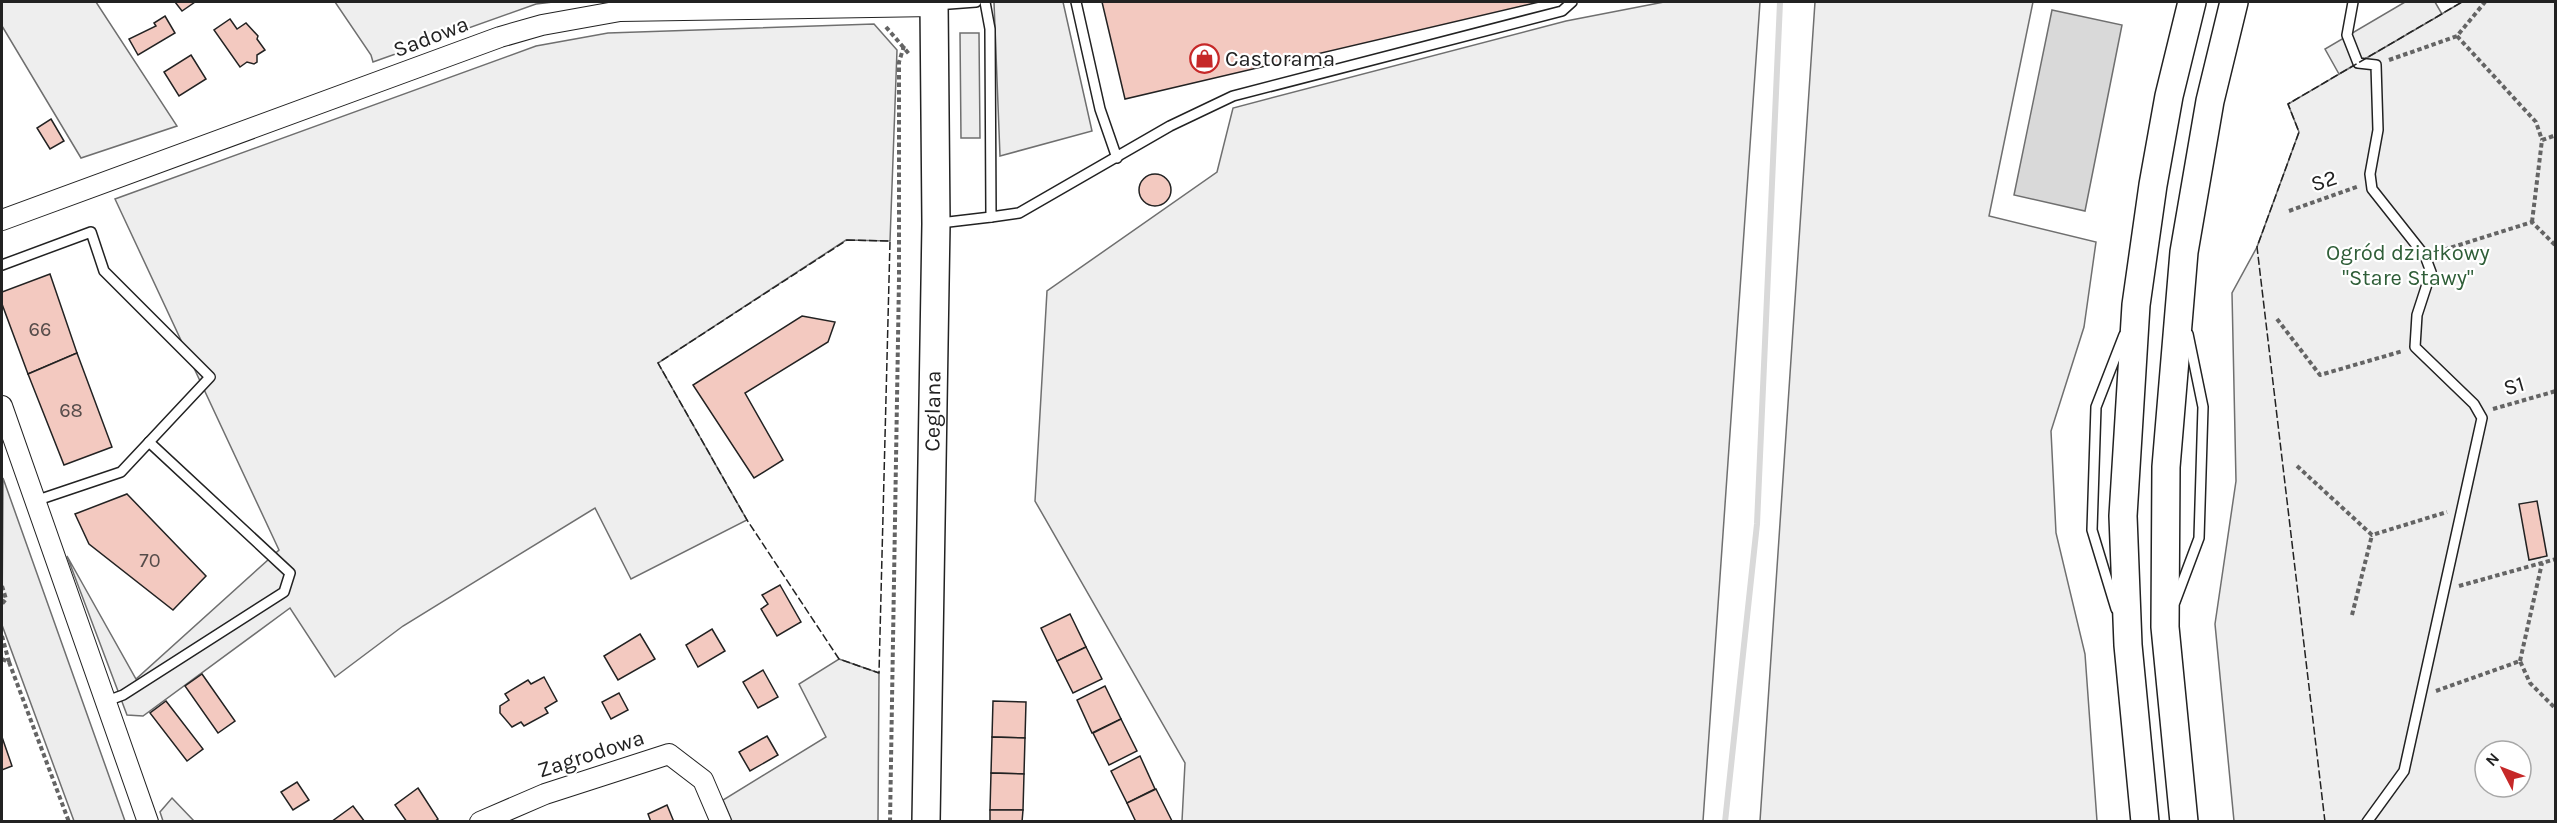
<svg xmlns="http://www.w3.org/2000/svg" width="2557" height="823" font-family="Karla,sans-serif">
<style>
.green{fill:#eee;stroke:#6f6f6f;stroke-width:1.5;fill-rule:evenodd}
.parking{fill:#ededed;stroke:#6f6f6f;stroke-width:1.5}
.water{fill:#d9d9d9;stroke:#6f6f6f;stroke-width:1.5}
.lines{fill:none;stroke-linecap:round;stroke-linejoin:round}
.stream{stroke:#d9d9d9;stroke-width:6}
.building{fill:#f3c9c0;stroke:#222;stroke-width:1.5}
.lane-casing{stroke:#222;stroke-width:12}
.street-casing{stroke:#222;stroke-width:22}
.secondary-casing{stroke:#222;stroke-width:30}
.path{stroke:#646464;stroke-width:4;stroke-dasharray:4.5 3;stroke-linecap:butt}
.lane{stroke:#fff;stroke-width:9}
.street{stroke:#fff;stroke-width:20}
.secondary{stroke:#fff;stroke-width:27}
.fence{stroke:#222;stroke-width:1.5;stroke-dasharray:8 3;stroke-linecap:butt}
.labels{text-anchor:middle;dominant-baseline:central;stroke-width:4.5;stroke-linejoin:round;paint-order:stroke}
.number-label{font-size:20px;fill:#564c4a}
.street-label{font-size:22px;fill:#222;stroke:#fff}
.poi-label{font-size:22px;fill:#222;stroke:#fff;text-anchor:start}
.park-label{font-size:22px;fill:#2f5e38;stroke:#fff}
</style>
<rect width="100%" height="100%" fill="#fff"/>
<!-- green -->
<g class="green">
<polygon points="2,2 96,2 177,126 81,158 2,26"/>
<polygon points="335,2 553,2 536,4 373,62 371,55"/>
<polygon points="1664,2 1760,2 1703,821 1182,821 1185,763 1035,501 1047,291 1217,172 1233,108 1566,21"/>
<polygon points="1815,2 2033,2 1989,216 2096,242 2084,327 2051,431 2056,533 2085,654 2097,821 1760,821"/>
<path d="M2462,2H2555V821H2234L2215,624L2236,481L2232,293L2257,247L2299,132L2288,104ZM2485,751H2521V787H2485Z"/>
<polygon points="874,24 897,50 890,241 846,240 658,363 747,520 631,579 595,508 403,626 335,677 290,608 143,716 127,715 67,556 136,679 279,550 115,199 536,46 608,33"/>
<polygon points="839,659 879,673 878,821 732,821 723,800 826,737 799,684"/>
<polygon points="172,798 194,821 163,821 160,812"/>
</g>
<!-- parking -->
<g class="parking">
<polygon points="994,2 1063,2 1092,131 1000,156"/>
<polygon points="2405,2 2435,2 2442,14 2339,74 2325,49"/>
<polygon points="960,33 979,33 980,138 961,138"/>
<polygon points="3,478 125,821 74,821 2,625"/>
</g>
<!-- water -->
<polygon class="water" points="2052,10 2122,25 2085,211 2014,195"/>
<g class="lines">
<!-- stream -->
<polyline class="stream" points="1725,822 1757,524 1780,2"/>
</g>
<!-- building -->
<g class="building">
<polygon points="175,2 195,2 182,11"/>
<polygon points="1102,2 1539,2 1125,99"/>
<polygon points="165,16 175,33 138,55 129,39 156,26 154,23"/>
<polygon points="230,19 237,29 246,23 258,36 257,39 265,50 257,55 257,62 254,64 247,62 240,67 214,30"/>
<polygon points="191,55 206,79 179,96 164,72"/>
<polygon points="51,119 64,141 50,149 37,128"/>
<circle cx="1155" cy="190" r="16"/>
<polygon points="50,274 77,353 28,374 2,304 2,292"/>
<polygon points="802,316 835,322 828,342 745,393 783,460 754,478 693,385"/>
<polygon points="77,353 112,447 64,465 28,374"/>
<polygon points="127,494 206,576 173,610 89,544 75,514"/>
<polygon points="2537,501 2547,556 2529,560 2519,504"/>
<polygon points="780,585 801,622 777,636 761,609 768,604 762,595"/>
<polygon points="1070,614 1086,647 1057,661 1041,628"/>
<polygon points="712,629 725,651 698,667 686,645"/>
<polygon points="640,634 655,659 618,680 604,656"/>
<polygon points="1086,647 1102,679 1073,693 1057,661"/>
<polygon points="763,670 778,697 758,708 743,682"/>
<polygon points="202,674 235,721 218,733 185,686"/>
<polygon points="544,677 557,701 545,708 548,713 524,726 521,722 512,727 500,713 500,706 509,700 505,694 528,680 531,684"/>
<polygon points="1105,686 1121,719 1092,733 1077,700"/>
<polygon points="619,693 628,710 611,719 602,702"/>
<polygon points="166,701 203,749 187,761 150,713"/>
<polygon points="993,701 1026,702 1025,738 992,737"/>
<polygon points="1121,719 1137,751 1109,765 1093,733"/>
<polygon points="767,736 778,755 750,771 739,752"/>
<polygon points="2,737 12,766 2,770"/>
<polygon points="992,737 1025,738 1024,774 991,773"/>
<polygon points="1140,756 1155,789 1127,803 1111,771"/>
<polygon points="991,773 1024,774 1023,810 990,810"/>
<polygon points="297,782 309,800 293,810 281,792"/>
<polygon points="418,788 438,819 434,822 407,822 395,805"/>
<polygon points="1156,789 1172,821 1136,822 1127,803"/>
<polygon points="667,805 674,822 651,822 648,814"/>
<polygon points="353,806 365,822 331,822"/>
<polygon points="990,810 1023,810 1022,822 990,822"/>
</g>
<g class="lines">
<defs>
<g id="lane">
<polyline points="985,2 990,29 991,217 1019,213 1170,126 1233,96 1562,11 1572,2"/>
<polyline points="1076,2 1100,109 1117,158"/>
<polyline points="2353,2 2347,35 2358,63 2376,65 2378,130 2370,174 2372,189 2425,256 2431,272 2417,315 2415,347 2474,404 2482,418 2404,771 2367,822"/>
<polyline points="936,5 976,2"/>
<polyline points="940,223 991,217"/>
<polyline points="2,265 91,232 104,271 210,377 121,472 35,501"/>
<polyline points="2175,602 2199,538 2203,407 2188,334"/>
<polyline points="2116,609 2092,530 2096,407 2124,335"/>
<polyline points="107,701 123,695 284,592 290,573 149,442"/>
</g>
<g id="street">
<polyline points="2,220 500,37 542,25 620,11 934,6"/>
<polyline points="2,406 148,822"/>
<polyline points="480,822 545,794 669,754 703,780 721,822"/>
</g>
<g id="secondary">
<path id="s1" d="M926,822L936,224L934,2"/>
<polyline points="2145,822 2128,645 2123,516 2136,305 2153,185 2169,96 2192,2"/>
<polyline points="2184,822 2165,627 2166,467 2184,252 2210,101 2234,2"/>
</g>
</defs>
<!-- lane casing -->
<use href="#lane" class="lane-casing"/>
<!-- street casing -->
<use href="#street" class="street-casing"/>
<!-- secondary casing -->
<use href="#secondary" class="secondary-casing"/>
<!-- path -->
<g class="path">
<polyline points="886,27 910,55"/>
<polyline points="2457,36 2536,122 2542,140"/>
<polyline points="2389,60 2457,36 2485,2"/>
<polyline points="2289,211 2359,186"/>
<polyline points="2532,222 2542,140 2556,135"/>
<polyline points="2437,252 2532,222 2556,246"/>
<polyline points="2277,319 2320,375 2403,351"/>
<polyline points="2493,409 2556,391"/>
<polyline points="2297,466 2372,535 2447,512"/>
<polyline points="2,586 6,599 2,604"/>
<polyline points="2459,586 2556,559"/>
<polyline points="2352,615 2372,535"/>
<polyline points="2,636 9,662 2,659"/>
<polyline points="2520,661 2542,563"/>
<polyline points="9,662 69,822"/>
<polyline points="2436,691 2520,661 2530,683 2556,709"/>
<polyline points="890,822 899,279 899,62 904,46"/>
</g>
<!-- lane -->
<use href="#lane" class="lane"/>
<!-- street -->
<use href="#street" class="street"/>
<!-- secondary -->
<use href="#secondary" class="secondary"/>
<!-- fence -->
<g class="fence">
<polygon points="847,240 890,241 879,673 839,659 747,520 658,363"/>
<polyline points="2325,822 2257,247 2299,132 2288,104 2462,2"/>
</g>
</g>
<!-- icons -->
<defs>
<symbol id="shop-ring" viewBox="-11 -11 22 22"><circle r="9.5" fill="#fff" stroke="#c62828" stroke-width="1.5"/><path d="M-5-2.5h2.3a2.7 3.5 0 0 1 5.4 0H5L5.5 6h-11ZM-1.5-2.5h3a1.5 2.3 0 0 0-3 0Z" fill="#c62828"/></symbol>
</defs>
<g fill-rule="evenodd">
<use href="#shop-ring" x="1188" y="42" width="33" height="33"/>
</g>
<g class="labels">
<!-- number labels -->
<g class="number-label">
<text x="40" y="329">66</text>
<text x="71" y="410">68</text>
<text x="150" y="560">70</text>
</g>
<!-- street labels -->
<g class="street-label">
<text transform="translate(431 37) rotate(-21)">Sadowa</text>
<text transform="translate(2324 181) rotate(-19)">S2</text>
<text transform="translate(2514 386) rotate(-16)">S1</text>
<text stroke="none"><textPath href="#s1" startOffset="411">Ceglana</textPath></text>
<text transform="translate(591 754) rotate(-18)">Zagrodowa</text>
</g>
<!-- poi labels -->
<g class="poi-label">
<text x="1225" y="59">Castorama</text>
</g>
<!-- park labels -->
<g class="park-label">
<text x="2408" y="253">Ogród działkowy<tspan x="2408" dy="25">"Stare Stawy"</tspan></text>
</g>
</g>
<!-- border -->
<rect width="2557" height="823" fill="none" stroke="#222222" stroke-width="6"/>
<!-- north arrow -->
<g transform="translate(2503 769) rotate(312)"><circle r="28" fill="#ffffff" stroke="#a7a7a7" stroke-width="1.5"/>
<path d="M0-4.5L10 22L0 15L-10 22Z" fill="#c62828"/>
<text y="-9" font-size="16" font-weight="bold" text-anchor="middle" fill="#222222">N</text>
</g>
</svg>
